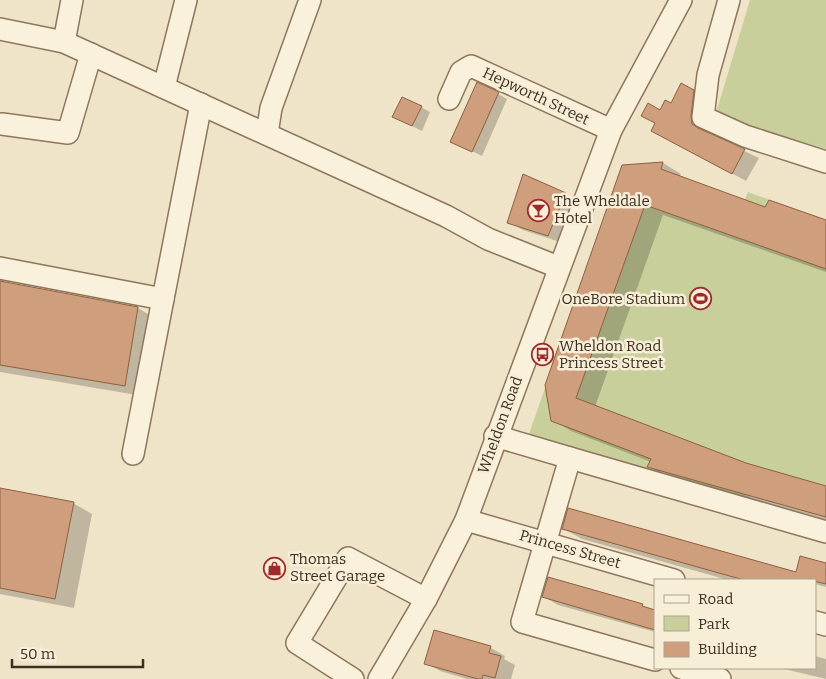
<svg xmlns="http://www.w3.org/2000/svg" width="826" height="679" font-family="Bitter,serif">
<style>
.green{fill:#c9cf9b}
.shadow{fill:#0003}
.building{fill:#cf9f7d;stroke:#8d5f41}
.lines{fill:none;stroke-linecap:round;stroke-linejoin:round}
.minor-casing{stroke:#8d765c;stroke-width:24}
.minor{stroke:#faf1dc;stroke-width:21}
.labels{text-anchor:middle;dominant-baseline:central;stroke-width:5;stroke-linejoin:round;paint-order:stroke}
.street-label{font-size:15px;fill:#3d2e20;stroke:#f7eed8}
.poi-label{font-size:15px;fill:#3d2e20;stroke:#f7eed8;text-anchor:start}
</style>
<rect width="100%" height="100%" fill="#f0e4c8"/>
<!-- green -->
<g class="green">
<polygon points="750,0 826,0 826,149 715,116"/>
<polygon points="663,162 661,169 744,201 748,192 826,220 826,517 752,495 745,499 661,471 657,480 528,437 622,165"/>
</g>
<!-- shadow -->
<g class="shadow">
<polygon points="682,85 707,99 704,124 706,133 759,158 746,181 667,138 660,111 671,105"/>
<polygon points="498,94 507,99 482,156 461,146"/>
<polygon points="421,107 430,112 422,131 394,117"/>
<polygon points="663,163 681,174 679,177 766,209 826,222 826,272 663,215 595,407 746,464 826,488 826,521 667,477 649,467 651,462 571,431 553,420 623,166"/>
<polygon points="565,194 579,202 563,243 523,230 509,222"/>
<polygon points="0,279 7,283 138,308 156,319 143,396 0,372"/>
<polygon points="0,489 73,503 92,514 74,608 0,594"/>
<polygon points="564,529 796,576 826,565 826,587 815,584 815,580 728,580 582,539"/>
<polygon points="544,597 655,611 655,632 558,605"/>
<polygon points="435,632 491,648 505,656 504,659 515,665 511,679 467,679 440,671 426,663"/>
<polygon points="815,656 826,659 826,679 780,668 815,668"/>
</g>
<!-- building -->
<g class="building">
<polygon points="477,82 499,92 472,152 450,142"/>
<polygon points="681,83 694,90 691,116 692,124 698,128 745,149 732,174 651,131 655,123 641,116 648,103 660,110 665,100 671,103"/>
<polygon points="402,97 422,106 412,126 392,117"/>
<polygon points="663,162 661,169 765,207 769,200 826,220 826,269 645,205 576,398 746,463 826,486 826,517 647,467 651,459 551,421 545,385 622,165"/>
<polygon points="523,174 566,193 548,236 507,223"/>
<polygon points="0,281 138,307 125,386 0,365"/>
<polygon points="0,488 74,502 55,599 0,588"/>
<polygon points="568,508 796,572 800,556 826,563 826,584 810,580 744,580 562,529"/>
<polygon points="548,577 643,604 642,606 655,610 655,630 542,597"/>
<polygon points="434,630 491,646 489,653 501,656 495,678 483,675 482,679 478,679 424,664"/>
</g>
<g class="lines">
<defs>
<g id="minor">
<polyline points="729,0 708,75 703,117 745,136 826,162"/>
<polyline points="0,29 64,42 446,216 488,239 558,267"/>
<polyline points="64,42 72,0"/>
<polyline points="164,87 186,0"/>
<polyline points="449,99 461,72 471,66 611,130"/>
<polyline points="2,124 68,133 91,54"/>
<polyline points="267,134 271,108 310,0"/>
<polyline points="0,268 163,299 201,104"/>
<polyline points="495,436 570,458"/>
<polyline points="133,454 163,299"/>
<polyline points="466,520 674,580"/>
<polyline points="815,622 826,625"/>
<polyline points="655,660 522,622 570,458 826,532"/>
<polyline points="681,668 720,679"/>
<polyline points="353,679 297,643 348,558 426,599"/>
<polyline points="379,679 426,599 466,520 611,130 681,0"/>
</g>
</defs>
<!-- minor casing -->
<use href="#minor" class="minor-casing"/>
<!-- minor -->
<use href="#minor" class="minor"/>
</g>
<!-- icons -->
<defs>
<symbol id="bar-ring" viewBox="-11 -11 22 22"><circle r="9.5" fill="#f7eed8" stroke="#9e2a2b" stroke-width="1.5"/><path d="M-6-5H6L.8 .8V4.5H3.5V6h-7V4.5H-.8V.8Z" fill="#9e2a2b"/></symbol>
<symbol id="stadium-ring" viewBox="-11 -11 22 22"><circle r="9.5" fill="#f7eed8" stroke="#9e2a2b" stroke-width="1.5"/><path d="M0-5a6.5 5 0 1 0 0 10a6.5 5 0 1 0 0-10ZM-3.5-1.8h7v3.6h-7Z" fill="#9e2a2b"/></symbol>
<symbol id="bus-ring" viewBox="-11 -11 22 22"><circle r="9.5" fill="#f7eed8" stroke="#9e2a2b" stroke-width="1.5"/><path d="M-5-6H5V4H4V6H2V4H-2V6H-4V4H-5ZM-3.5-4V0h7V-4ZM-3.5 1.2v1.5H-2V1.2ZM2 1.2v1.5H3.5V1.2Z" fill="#9e2a2b"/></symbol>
<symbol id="shop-ring" viewBox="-11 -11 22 22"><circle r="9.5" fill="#f7eed8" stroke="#9e2a2b" stroke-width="1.5"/><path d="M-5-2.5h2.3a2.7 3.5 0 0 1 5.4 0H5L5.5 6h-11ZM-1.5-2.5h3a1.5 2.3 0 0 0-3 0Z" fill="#9e2a2b"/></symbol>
</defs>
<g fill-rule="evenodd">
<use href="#bar-ring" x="526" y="198" width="25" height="25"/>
<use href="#stadium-ring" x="688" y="286" width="25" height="25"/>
<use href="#bus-ring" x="530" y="342" width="25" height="25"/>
<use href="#shop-ring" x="262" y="556" width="25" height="25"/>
</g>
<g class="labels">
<!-- street labels -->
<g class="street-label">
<text transform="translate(536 96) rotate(25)">Hepworth Street</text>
<text transform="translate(500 425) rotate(-70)">Wheldon Road</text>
<text transform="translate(570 549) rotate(16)">Princess Street</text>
</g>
<!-- poi labels -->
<g class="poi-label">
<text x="554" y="201">The Wheldale<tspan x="554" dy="17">Hotel</tspan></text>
<text x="685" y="299" text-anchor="end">OneBore Stadium</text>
<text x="559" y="346">Wheldon Road<tspan x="559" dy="17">Princess Street</tspan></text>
<text x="290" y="559">Thomas<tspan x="290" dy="17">Street Garage</tspan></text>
</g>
</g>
<!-- legend -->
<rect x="654" y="579" width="162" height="90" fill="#f7eed8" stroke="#ada18e"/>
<rect x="664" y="595" width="25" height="8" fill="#faf1dc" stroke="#ada18e"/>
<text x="698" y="604" font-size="15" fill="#3d2e20">Road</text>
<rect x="664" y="616" width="25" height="15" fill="#c9cf9b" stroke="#ada18e"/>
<text x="698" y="629" font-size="15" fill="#3d2e20">Park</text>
<rect x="664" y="642" width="25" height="15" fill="#cf9f7d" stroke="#ada18e"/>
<text x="698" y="654" font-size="15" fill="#3d2e20">Building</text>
<!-- scale -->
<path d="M12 659v8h131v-8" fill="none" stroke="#3d2e20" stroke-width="2.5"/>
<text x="20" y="659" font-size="15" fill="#3d2e20" stroke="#f7eed8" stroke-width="4" paint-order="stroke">50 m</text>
</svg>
